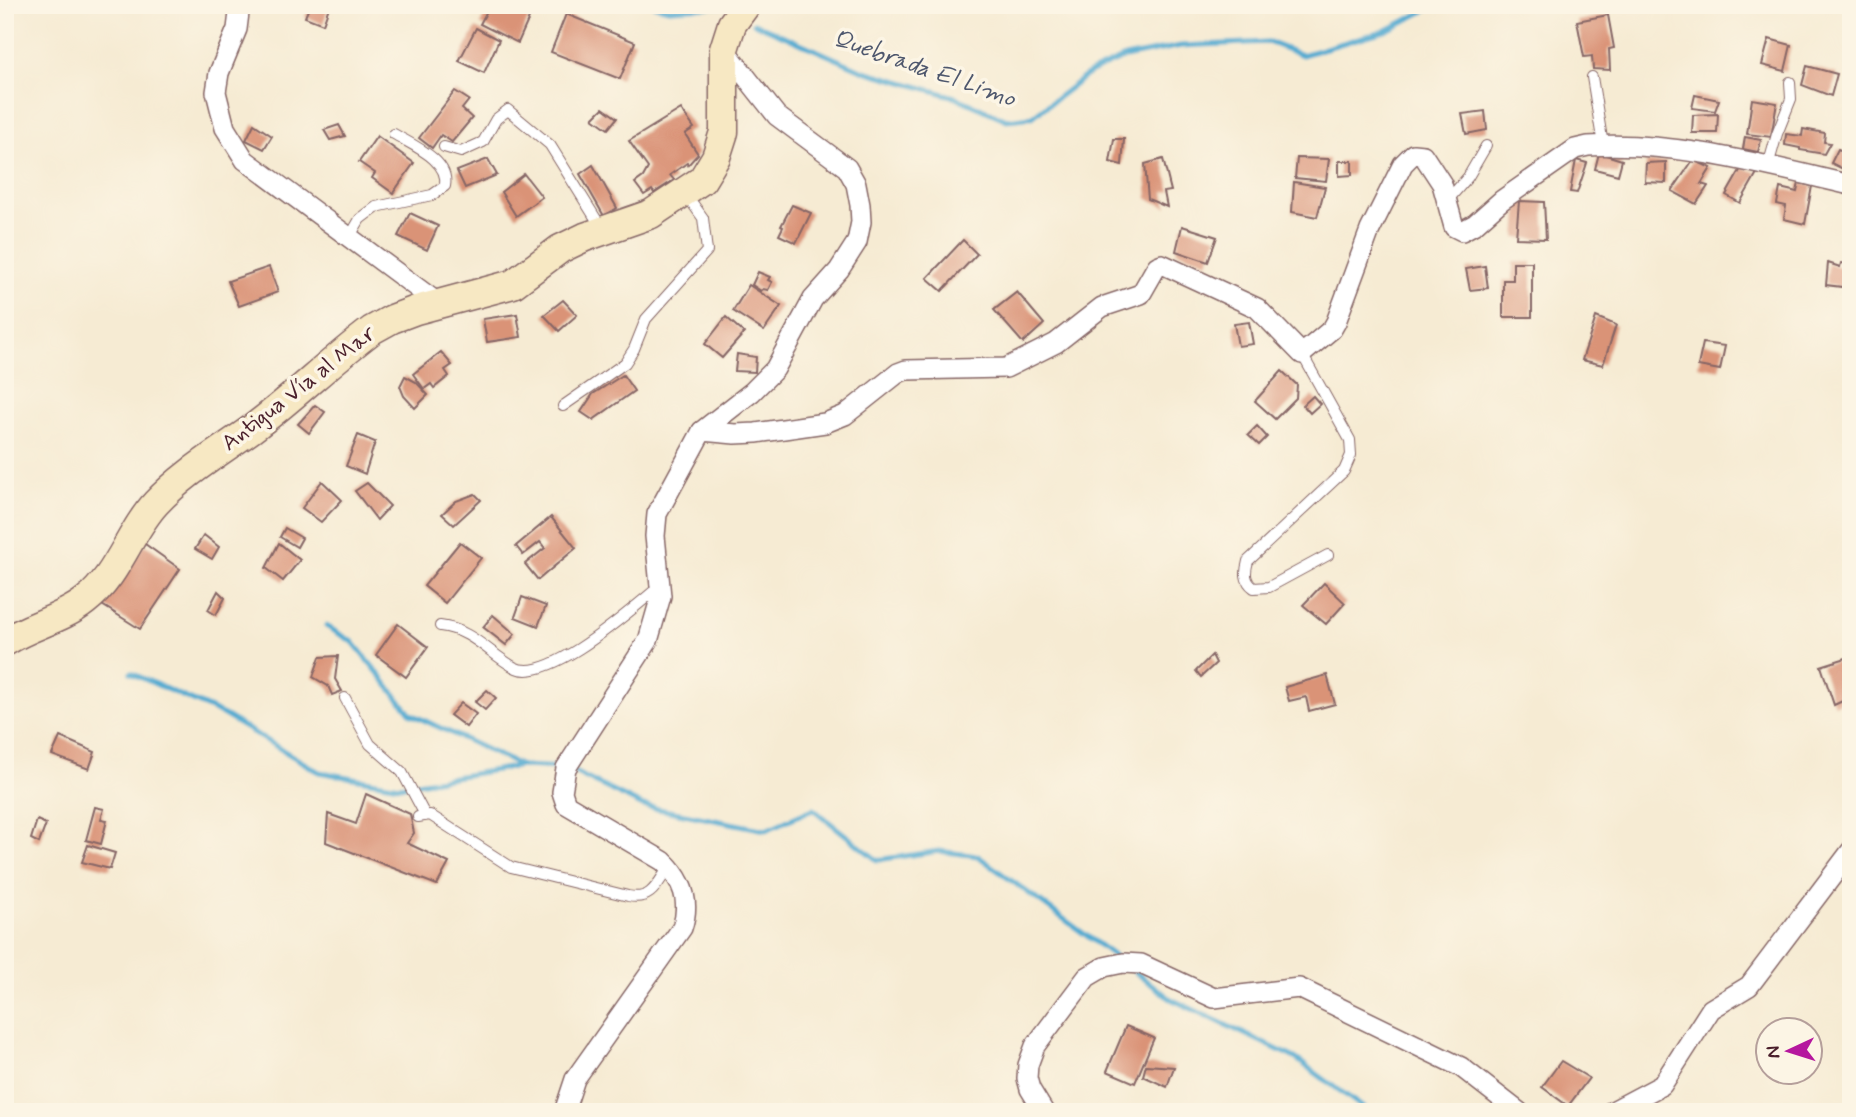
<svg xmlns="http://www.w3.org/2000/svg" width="1856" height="1117" font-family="Mynerve,sans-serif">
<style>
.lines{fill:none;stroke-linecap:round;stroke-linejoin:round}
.stream{stroke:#54abd1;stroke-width:5}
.building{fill:#da9377}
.service-casing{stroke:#866666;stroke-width:12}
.minor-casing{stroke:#866666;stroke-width:22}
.secondary-casing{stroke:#866666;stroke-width:31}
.service{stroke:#fff;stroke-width:10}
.minor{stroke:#fff;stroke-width:19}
.secondary{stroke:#f7e8c3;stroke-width:28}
.labels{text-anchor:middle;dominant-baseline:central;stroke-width:7;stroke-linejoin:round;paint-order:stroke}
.street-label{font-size:23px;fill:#4a1f2b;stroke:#fcf5e5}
.water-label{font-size:24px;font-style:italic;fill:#4e576d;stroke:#fcf5e5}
</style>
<rect width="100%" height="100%" fill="#fcf5e5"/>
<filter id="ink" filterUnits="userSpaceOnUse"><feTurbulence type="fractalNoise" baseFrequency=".0143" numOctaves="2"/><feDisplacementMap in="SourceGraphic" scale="14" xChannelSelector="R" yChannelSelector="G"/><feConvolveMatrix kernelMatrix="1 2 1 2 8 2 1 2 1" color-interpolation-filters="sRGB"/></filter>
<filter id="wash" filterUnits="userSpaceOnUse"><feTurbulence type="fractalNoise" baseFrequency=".00686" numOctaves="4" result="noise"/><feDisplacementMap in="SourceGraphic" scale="28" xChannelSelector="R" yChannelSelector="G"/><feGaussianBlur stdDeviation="1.57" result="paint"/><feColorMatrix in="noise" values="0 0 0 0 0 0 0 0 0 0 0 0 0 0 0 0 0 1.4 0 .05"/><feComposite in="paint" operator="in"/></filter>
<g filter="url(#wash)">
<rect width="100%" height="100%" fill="#f6ebd3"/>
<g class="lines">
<!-- stream -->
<g class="stream">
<polyline points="653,5 669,9 721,6"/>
<polyline points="754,23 864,71 955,97 1007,120 1032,117 1091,72 1125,57 1181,46 1268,42 1302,55 1387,30 1436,5"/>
<polyline points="326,626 353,642 411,714 521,766"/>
<polyline points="131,673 224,715 319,772 399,786 521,766 566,768 643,806 766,830 813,809 877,860 939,851 978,856 1117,958"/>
<polyline points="1134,971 1171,999 1295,1058 1369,1112"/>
</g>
</g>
<g id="blocks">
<!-- building -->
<g class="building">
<polygon points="310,5 329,7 323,24 305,17"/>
<polygon points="490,5 508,5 530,16 518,43 480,24"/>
<polygon points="566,14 635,42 620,79 551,52"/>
<polygon points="1608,15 1614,48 1609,49 1610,70 1593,69 1592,56 1584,57 1577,21"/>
<polygon points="476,28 499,40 484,73 459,61"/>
<polygon points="1769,39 1791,45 1785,71 1762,65"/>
<polygon points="1807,66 1837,74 1831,96 1802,85"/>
<polygon points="455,91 469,100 462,109 472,118 452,142 441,135 432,148 419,138"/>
<polygon points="1695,95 1719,100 1715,111 1692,108"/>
<polygon points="1752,99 1777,103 1771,137 1747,134"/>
<polygon points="603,108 617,118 608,129 593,118"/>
<polygon points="681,109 694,128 685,134 698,154 688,165 687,163 670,175 674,180 654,193 652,190 644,195 635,183 643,177 648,168 629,141"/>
<polygon points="1485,111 1487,130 1466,134 1462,114"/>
<polygon points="1718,114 1717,133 1692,133 1693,115"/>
<polygon points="254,124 272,136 264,149 246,140"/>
<polygon points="339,125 345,136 330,140 324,130"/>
<polygon points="1803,129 1825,133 1824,142 1830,143 1824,154 1800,150 1800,148 1785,145 1786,134 1802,136"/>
<polygon points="377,136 414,163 393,193 372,178 375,173 359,162"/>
<polygon points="1745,137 1761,140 1758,152 1743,149"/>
<polygon points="1114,139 1124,139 1122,165 1110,162"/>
<polygon points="1838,149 1851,155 1851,173 1831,163"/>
<polygon points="1599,153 1622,160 1618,175 1595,169"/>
<polygon points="1297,158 1329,159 1326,181 1295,178"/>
<polygon points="488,159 497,175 465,188 457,171"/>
<polygon points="1163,159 1171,191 1164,192 1167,207 1148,199 1145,164"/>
<polygon points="1576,160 1587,163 1577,193 1570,192"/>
<polygon points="1693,160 1711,168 1701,184 1708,186 1696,204 1672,191"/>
<polygon points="1339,161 1352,161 1352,175 1339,176"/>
<polygon points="1666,162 1666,183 1645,182 1646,163"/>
<polygon points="593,165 617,208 604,216 580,174"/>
<polygon points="1742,167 1757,173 1740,203 1726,195"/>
<polygon points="524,174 542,197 516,216 501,192"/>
<polygon points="1294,182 1325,187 1317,217 1292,212"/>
<polygon points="1799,183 1812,186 1805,224 1784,219 1786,206 1777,204 1780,188 1797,192"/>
<polygon points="1519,201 1544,202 1546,239 1516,238"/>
<polygon points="792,205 811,213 796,243 779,235 783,227 781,226"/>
<polygon points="410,213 438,226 427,250 398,236"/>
<polygon points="1182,226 1217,237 1208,262 1176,251"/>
<polygon points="963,240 977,254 942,291 927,278"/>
<polygon points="1513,262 1532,262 1532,317 1503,317 1503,280 1513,280"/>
<polygon points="1828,263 1840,267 1841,263 1851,264 1851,288 1826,285"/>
<polygon points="1485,266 1488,288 1470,290 1466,269"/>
<polygon points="269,267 278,292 239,306 228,281"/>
<polygon points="758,272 770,277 768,280 772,282 768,290 763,289 761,291 752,285"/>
<polygon points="749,285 781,306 764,331 733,311"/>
<polygon points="1017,292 1044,324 1023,343 994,310"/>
<polygon points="563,300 577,315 559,331 544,315"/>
<polygon points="517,314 521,337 487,342 483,319"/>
<polygon points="726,317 744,333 722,358 705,344"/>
<polygon points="1596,317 1616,325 1603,365 1582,360"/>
<polygon points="1249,322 1253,344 1238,346 1234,324"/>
<polygon points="1703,343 1725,346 1720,370 1698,366"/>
<polygon points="441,352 452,365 445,370 449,376 434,388 431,384 424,389 413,374"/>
<polygon points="737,354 756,357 755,372 735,371"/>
<polygon points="1282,371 1297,385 1296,398 1275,419 1255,401"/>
<polygon points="623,375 634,391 593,420 581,412 593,394"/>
<polygon points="405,376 416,382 428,395 415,408 404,396 400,386"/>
<polygon points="1313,396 1320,404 1310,413 1303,405"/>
<polygon points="315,405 325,412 309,433 298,424"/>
<polygon points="1257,426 1267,437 1259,445 1248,435"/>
<polygon points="358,435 375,442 365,474 346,466"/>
<polygon points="322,481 342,500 321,522 302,508"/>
<polygon points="367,483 390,506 377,520 355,491"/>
<polygon points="475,494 481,500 454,525 442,514 456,501"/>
<polygon points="551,517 576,548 538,580 525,564 545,548 540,542 523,555 516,546"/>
<polygon points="285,528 302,538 297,547 280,537"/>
<polygon points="204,535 219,547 212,559 195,549"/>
<polygon points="460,542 481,558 445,603 424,586"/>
<polygon points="279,543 300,560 283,581 266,568"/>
<polygon points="145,544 180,569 140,629 102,605"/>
<polygon points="1324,583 1345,603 1326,624 1303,605"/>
<polygon points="218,591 225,598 216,615 208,610"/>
<polygon points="522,597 546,606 538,626 515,617"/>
<polygon points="493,615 515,634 506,645 483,627"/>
<polygon points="398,624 428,647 406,677 376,655"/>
<polygon points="1212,655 1216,663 1201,677 1196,671"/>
<polygon points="338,656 335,679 342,691 332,695 328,686 313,677 320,657"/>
<polygon points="1846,658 1851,671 1851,697 1834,705 1821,666"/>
<polygon points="1327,675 1335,704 1309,711 1306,697 1289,701 1285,687"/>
<polygon points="487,690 496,698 485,710 475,702"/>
<polygon points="461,703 476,714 466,727 450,715"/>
<polygon points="60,737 95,752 89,769 52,755"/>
<polygon points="366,794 410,814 414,833 407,843 449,863 437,885 326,842 328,814 356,824"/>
<polygon points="95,807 104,809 101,819 107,820 101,844 86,840"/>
<polygon points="37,820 46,824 39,843 31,839"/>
<polygon points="88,845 115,853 110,869 82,862"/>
<polygon points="1126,1026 1154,1038 1135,1083 1107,1071"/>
<polygon points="1561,1061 1589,1078 1568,1106 1542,1087"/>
<polygon points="1146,1065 1174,1067 1167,1087 1143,1076"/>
</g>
</g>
</g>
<g filter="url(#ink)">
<use href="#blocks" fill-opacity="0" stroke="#866666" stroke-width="2"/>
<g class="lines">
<defs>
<g id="service">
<polyline points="1592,77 1603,145"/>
<polyline points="444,147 461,152 483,142 496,119 508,110 550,145 601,227"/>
<polyline points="1768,166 1777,134 1791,99 1790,82"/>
<polyline points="1447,201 1468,177 1486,146"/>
<path d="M349,238L360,219L376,207L432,195L445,186C450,160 412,145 394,134"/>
<path d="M1302,354L1350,440L1351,455L1344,471L1248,561C1245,572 1244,581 1254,588L1269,587L1328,555"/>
<polyline points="563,406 625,363 634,349 646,319 707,251 703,218 685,193"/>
<path d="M440,626C471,629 489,653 514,667C547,686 633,608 659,587"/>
<polyline points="345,698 370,744 402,772 425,815"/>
<path d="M418,817L430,815L511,867L628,896C652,901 657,884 669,867"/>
</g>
<g id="minor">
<polyline points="240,5 237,29 219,73 216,92 225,128 245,160 439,304"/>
<path d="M702,431L735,434L756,433L825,423L845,415L898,373L906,370L1006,368L1056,343L1102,307L1141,294L1157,266L1162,264L1257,308L1302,354L1332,329L1336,322L1370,230L1403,164L1413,154L1423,155L1442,184L1454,227L1462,231L1475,224L1502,200L1575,149L1588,146C1674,140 1768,166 1851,185"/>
<path d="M564,1112L575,1079L682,928C691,901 683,880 663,861L566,804L562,792L566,768L648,641L661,596L655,536L657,514L702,431L752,392L775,369L813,299L839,270L857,242L861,222L860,205L856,184L847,168L777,116L724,49"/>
<polyline points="1044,1112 1030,1089 1027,1078 1028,1065 1035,1046 1087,977 1104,967 1123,963 1141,964 1214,998 1299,988 1461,1067 1519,1112"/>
<polyline points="1611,1112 1662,1085 1711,1009 1749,986 1851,851"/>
</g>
<path id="secondary" d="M5,642C30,625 61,620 85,601C118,576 129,532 156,503C184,473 220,452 253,428C294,397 331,361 372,330L392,319L416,310L513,284L560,249L585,237L651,214L702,180L716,157L724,132V49L732,24L746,5"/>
</defs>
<!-- service casing -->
<use href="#service" class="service-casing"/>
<!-- minor casing -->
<use href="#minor" class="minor-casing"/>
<!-- secondary casing -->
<use href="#secondary" class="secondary-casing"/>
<!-- service -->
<use href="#service" class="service"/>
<!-- minor -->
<use href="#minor" class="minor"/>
<!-- secondary -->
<use href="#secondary" class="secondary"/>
</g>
</g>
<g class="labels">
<!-- street labels -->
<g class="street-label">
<text transform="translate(299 389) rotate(-38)">Antigua Vía al Mar</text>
</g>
<!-- water labels -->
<g class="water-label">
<text transform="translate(924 69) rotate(19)">Quebrada El Limo</text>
</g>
</g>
<!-- margin -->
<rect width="1856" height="1117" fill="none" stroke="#fcf5e5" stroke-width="28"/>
<!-- north arrow -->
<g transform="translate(1789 1051) rotate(266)"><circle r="33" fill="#fcf5e5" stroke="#b59f9b" stroke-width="2"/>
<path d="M0-5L12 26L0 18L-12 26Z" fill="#b5179e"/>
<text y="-10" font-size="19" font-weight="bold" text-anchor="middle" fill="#4a1f2b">N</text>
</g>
</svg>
